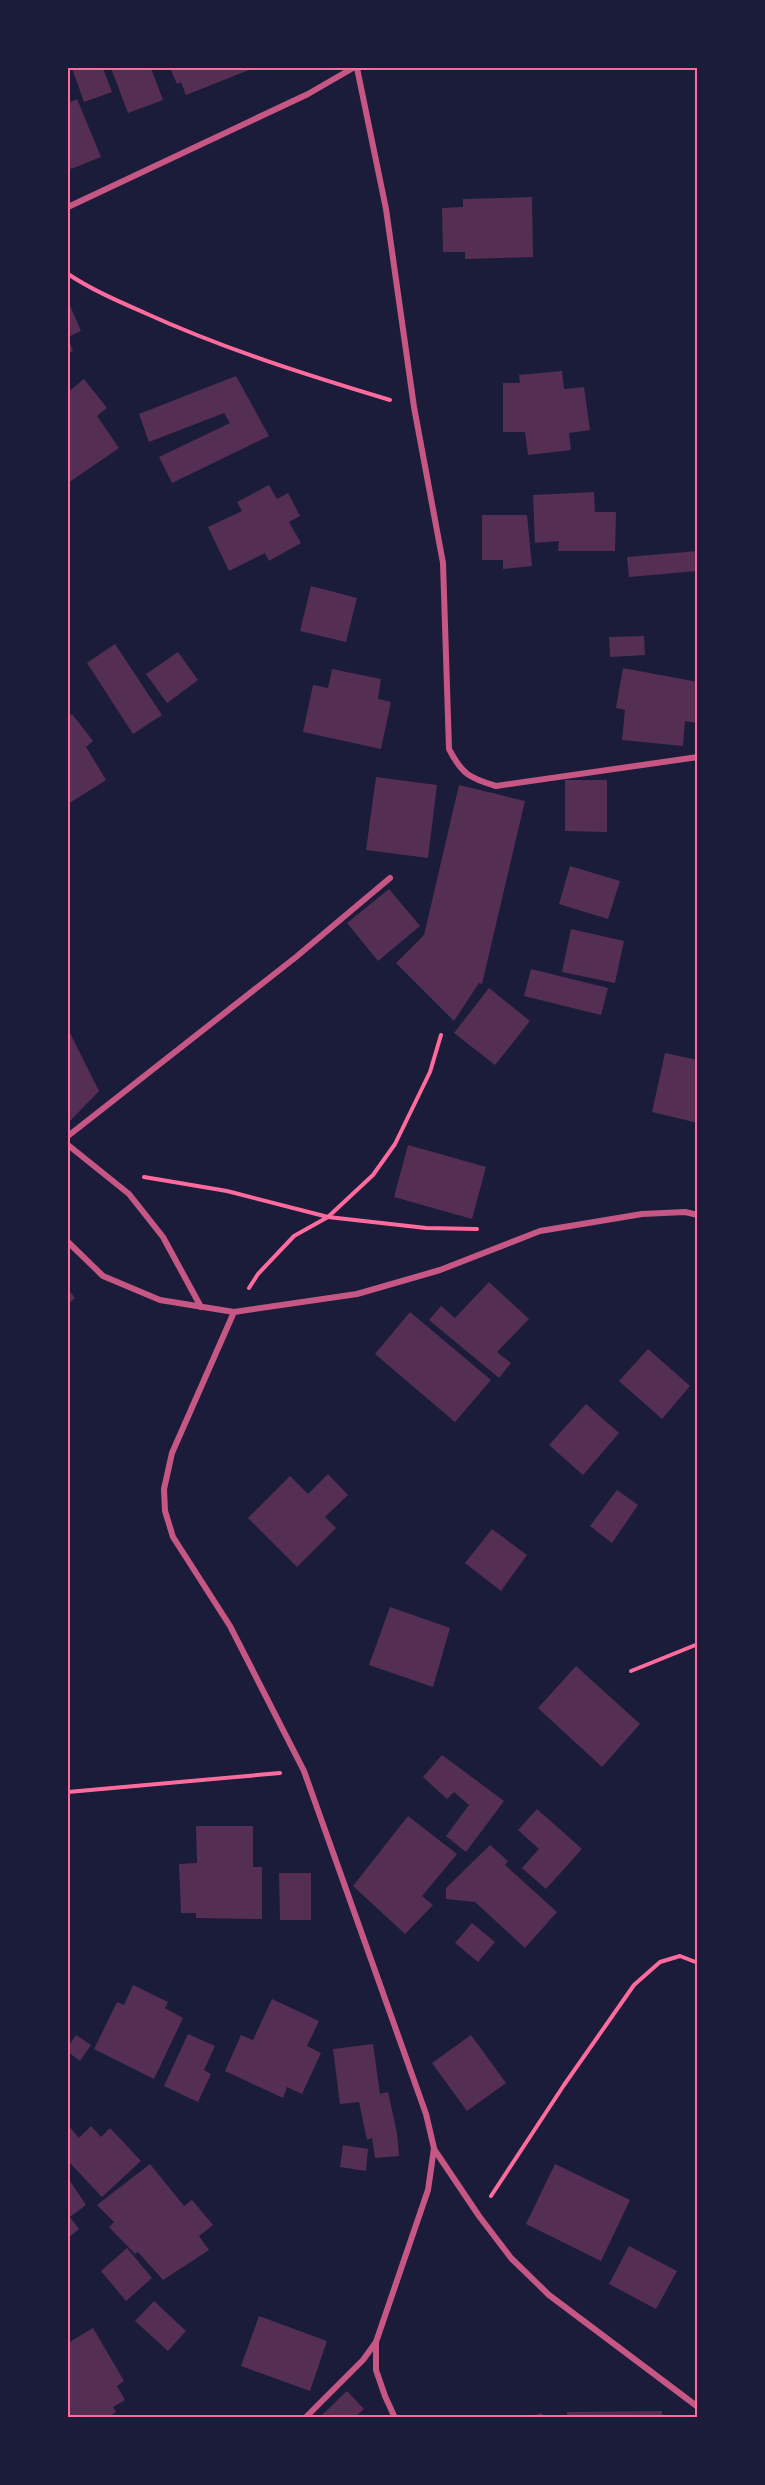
<svg xmlns="http://www.w3.org/2000/svg" width="765" height="2485" font-family="'Golos Text',sans-serif">
<style>
.building{fill:#542f53}
.lines{fill:none;stroke-linecap:round;stroke-linejoin:round}
.path{stroke:#ff6b9d;stroke-width:4}
.minor{stroke:#c65784;stroke-width:6}
.neatline{fill:none;stroke:#ff6b9d;stroke-width:2}
</style>
<rect width="100%" height="100%" fill="#1b1b3a"/>
<!-- building -->
<g class="building">
<polygon points="72,68 103,68 112,92 84,102"/>
<polygon points="111,68 151,68 163,100 128,113"/>
<polygon points="170,68 254,68 186,95 181,82 177,84"/>
<polygon points="77,99 101,157 71,169 68,162 68,103"/>
<polygon points="532,197 533,257 465,259 465,252 443,252 442,208 463,207 463,199"/>
<polygon points="68,301 81,331 68,337"/>
<polygon points="68,338 73,351 68,353"/>
<polygon points="562,371 564,389 584,387 590,430 569,433 571,450 528,455 525,432 503,432 503,383 520,383 519,375"/>
<polygon points="236,376 269,436 172,483 159,457 230,423 224,413 149,442 139,414"/>
<polygon points="84,379 107,408 97,416 119,448 68,483 68,392"/>
<polygon points="269,485 277,499 288,493 300,516 289,522 301,543 269,561 265,553 229,571 208,527 242,511 237,502"/>
<polygon points="594,492 595,512 616,512 615,551 558,551 559,541 535,543 533,495"/>
<polygon points="482,515 527,515 532,566 503,569 503,560 482,560"/>
<polygon points="698,551 698,571 629,577 627,557"/>
<polygon points="311,586 357,598 346,642 300,631"/>
<polygon points="644,636 645,655 610,657 609,637"/>
<polygon points="115,644 162,715 133,734 87,663"/>
<polygon points="178,652 198,680 167,703 146,674"/>
<polygon points="623,668 698,682 697,723 685,721 683,746 622,740 625,710 616,708"/>
<polygon points="332,669 381,679 378,699 391,702 381,749 303,732 313,685 328,688"/>
<polygon points="72,714 93,741 86,747 106,780 68,804 68,717"/>
<polygon points="376,777 437,785 428,858 366,850"/>
<polygon points="565,780 607,780 607,832 565,831"/>
<polygon points="459,785 525,801 482,984 479,983 454,1021 396,963 424,935"/>
<polygon points="570,866 620,881 608,919 559,904"/>
<polygon points="389,889 420,926 378,961 347,923"/>
<polygon points="571,929 624,941 615,983 562,972"/>
<polygon points="531,969 608,988 601,1015 524,996"/>
<polygon points="489,988 530,1021 495,1065 454,1033"/>
<polygon points="68,1029 99,1091 70,1121 68,1116"/>
<polygon points="665,1053 698,1060 698,1123 652,1112"/>
<polygon points="408,1145 486,1167 472,1219 394,1197"/>
<polygon points="489,1282 529,1319 497,1352 511,1363 499,1378 429,1320 441,1306 455,1318"/>
<polygon points="68,1289 75,1298 68,1304"/>
<polygon points="410,1312 491,1380 455,1422 375,1354"/>
<polygon points="648,1349 690,1386 662,1419 619,1381"/>
<polygon points="586,1404 619,1433 583,1475 549,1445"/>
<polygon points="328,1474 348,1495 325,1517 336,1528 297,1567 248,1518 290,1476 308,1494"/>
<polygon points="617,1490 638,1505 612,1543 590,1526"/>
<polygon points="492,1529 527,1555 501,1591 465,1563"/>
<polygon points="390,1607 450,1628 433,1687 369,1665"/>
<polygon points="576,1666 640,1724 602,1767 538,1708"/>
<polygon points="442,1755 504,1801 466,1852 446,1836 469,1805 454,1792 447,1799 423,1777"/>
<polygon points="537,1809 582,1849 546,1889 522,1868 539,1849 518,1830"/>
<polygon points="408,1816 457,1854 422,1896 433,1905 405,1934 353,1886"/>
<polygon points="196,1826 253,1826 253,1867 262,1867 262,1919 196,1918 196,1913 181,1913 179,1864 197,1863"/>
<polygon points="490,1845 508,1861 505,1865 557,1912 525,1948 475,1902 446,1899 446,1888"/>
<polygon points="279,1873 311,1873 311,1920 280,1920"/>
<polygon points="472,1923 495,1942 478,1962 455,1943"/>
<polygon points="133,1985 168,2002 165,2008 183,2018 154,2079 94,2049 117,2002 124,2005"/>
<polygon points="272,1999 319,2021 307,2046 321,2053 302,2094 287,2087 283,2098 225,2071 241,2035 253,2040"/>
<polygon points="188,2034 215,2046 204,2070 211,2074 198,2102 164,2086"/>
<polygon points="76,2035 91,2045 80,2061 68,2052 68,2047"/>
<polygon points="471,2035 506,2083 467,2111 432,2063"/>
<polygon points="373,2044 380,2094 388,2092 397,2133 399,2156 375,2158 372,2138 367,2140 359,2102 340,2104 333,2049"/>
<polygon points="68,2125 79,2138 91,2126 101,2137 110,2128 141,2161 102,2197 68,2161"/>
<polygon points="343,2145 368,2149 366,2171 340,2167"/>
<polygon points="150,2164 184,2206 192,2200 213,2225 199,2236 209,2250 163,2280 138,2252 135,2254 109,2227 114,2222 97,2205"/>
<polygon points="555,2164 630,2200 601,2261 526,2224"/>
<polygon points="68,2178 86,2205 70,2217 79,2229 68,2238"/>
<polygon points="629,2246 677,2271 656,2309 609,2284"/>
<polygon points="127,2248 152,2278 126,2301 101,2271"/>
<polygon points="154,2301 186,2331 168,2351 135,2321"/>
<polygon points="259,2316 327,2341 310,2391 241,2366"/>
<polygon points="93,2328 124,2381 117,2386 125,2400 113,2407 116,2412 107,2418 68,2418 68,2343"/>
<polygon points="347,2391 364,2409 354,2418 325,2418 322,2415"/>
<polygon points="662,2411 662,2418 567,2418 567,2412"/>
<polygon points="542,2413 543,2418 528,2418 528,2417"/>
</g>
<g class="lines">
<!-- path -->
<g class="path">
<path d="M68,274C92,290 118,301 145,313C224,349 307,375 390,400"/>
<polyline points="144,1177 227,1191 328,1217 426,1228 477,1229"/>
<polyline points="249,1288 258,1274 294,1236 328,1217 373,1175 395,1144 430,1072 441,1035"/>
<polyline points="631,1671 698,1644"/>
<polyline points="68,1792 280,1773"/>
<polyline points="491,2196 564,2085 634,1985 660,1962 680,1956 698,1963"/>
</g>
<!-- minor -->
<g class="minor">
<path d="M357,68L386,209L414,407L443,563L449,749C462,774 469,778 496,786L698,757"/>
<polyline points="68,207 308,94 353,68"/>
<polyline points="68,1136 296,957 390,878"/>
<polyline points="68,1145 129,1194 163,1237 201,1307"/>
<polyline points="68,1242 103,1276 160,1300 234,1312 357,1294 440,1270 540,1231 642,1214 685,1212 698,1215"/>
<polyline points="234,1312 172,1453 164,1489 165,1511 173,1537 230,1626 304,1771 426,2114 434,2148 428,2190 376,2342 376,2370 385,2396 395,2418"/>
<polyline points="434,2149 479,2216 511,2258 549,2295 698,2407"/>
<polyline points="305,2418 363,2360 376,2342"/>
</g>
</g>
<!-- border -->
<rect width="765" height="2485" fill="none" stroke="#1b1b3a" stroke-width="138"/>
<rect x="69" y="69" width="627" height="2347" class="neatline"/>
</svg>
